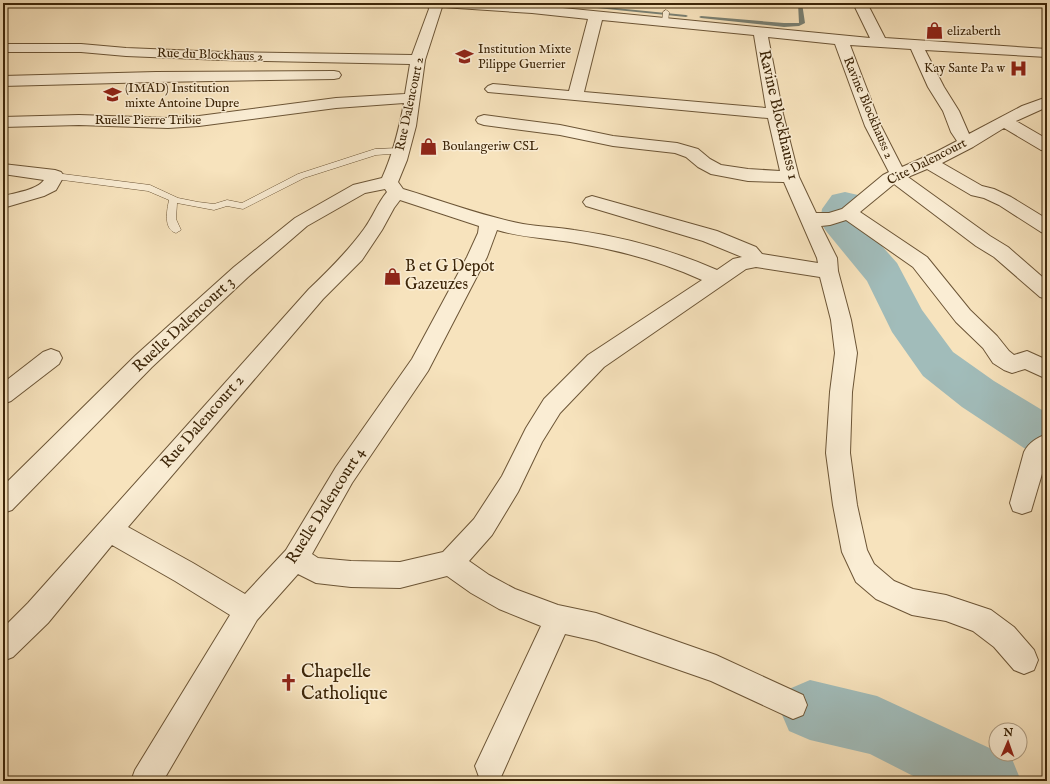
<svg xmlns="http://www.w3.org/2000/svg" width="1050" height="784" font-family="'IM FELL English',serif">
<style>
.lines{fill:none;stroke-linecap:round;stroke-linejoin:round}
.stream{fill:#798073;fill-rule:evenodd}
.river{fill:#a1bcba;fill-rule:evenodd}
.lane-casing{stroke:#6c5536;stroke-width:1}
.street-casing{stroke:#6c5536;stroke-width:2}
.lane{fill:#faedd4;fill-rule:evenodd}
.street{fill:#faedd4;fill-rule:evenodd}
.labels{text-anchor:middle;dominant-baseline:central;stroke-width:3;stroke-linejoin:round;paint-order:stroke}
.far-poi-label{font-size:13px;fill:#3d2609;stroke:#faedd4;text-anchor:start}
.far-street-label{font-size:13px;fill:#3d2609;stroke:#faedd4}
.street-label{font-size:16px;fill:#3d2609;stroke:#faedd4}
.poi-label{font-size:16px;fill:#3d2609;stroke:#faedd4;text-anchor:start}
.near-poi-label{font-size:19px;fill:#3d2609;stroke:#faedd4;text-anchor:start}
</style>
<rect width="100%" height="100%" fill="#f7e3bd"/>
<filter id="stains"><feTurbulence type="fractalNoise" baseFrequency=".005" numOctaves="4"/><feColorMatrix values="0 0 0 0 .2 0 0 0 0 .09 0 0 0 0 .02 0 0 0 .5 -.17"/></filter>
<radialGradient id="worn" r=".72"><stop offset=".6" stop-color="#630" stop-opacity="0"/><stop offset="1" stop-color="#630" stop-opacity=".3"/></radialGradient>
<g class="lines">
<!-- stream -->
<g class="stream">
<polygon points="548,3 563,3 563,4 561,5"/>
<polygon points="798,3 802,3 805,23 799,26 784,27 701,18 699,17 701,16 784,23 799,23"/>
<polygon points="595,6 686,15 688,16 686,17 597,8 595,8"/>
</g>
<!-- river -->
<g class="river">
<polygon points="845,192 858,195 863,204 858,212 858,219 897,263 922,310 953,352 994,381 1047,413 1047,458 1030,452 962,407 923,376 892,332 867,281 826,231 820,222 822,209 832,195"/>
<polygon points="810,680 877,696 996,751 996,754 1002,754 1012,759 1021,781 923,781 870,754 810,740 789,731 780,710 789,689"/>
</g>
<defs>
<g id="lane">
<polygon points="666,10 669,12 668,23 665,25 662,23 663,12"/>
<path d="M401,148L404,149L405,151L404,153L376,155L304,178L243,209L227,206L214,210L177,203L176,219L181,230L176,233C163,229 167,210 169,200L148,191L55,179L51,176L55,173L150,185L178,198L198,202L214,204L227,200L242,203L298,174L375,149Z"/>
</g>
<g id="street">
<path d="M427,3H502L532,5L870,38L853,3H867L885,38L1047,49V57L925,50L944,87L959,111L969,134L1022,106L1047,97V107L1016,121L1047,139V151L1041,150L1004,128L973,147L942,163L982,186L994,189L1011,197L1047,219V234L1041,232L999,205L984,198L971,195L927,169L908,177L990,236L1008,247L1047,281V299L1040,297L994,257L976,246L894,184L860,212L927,257L970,310L997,336L1009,351L1014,355L1027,351L1047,360V379L1025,369L1012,373L1004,370L993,363L983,348L956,322L913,267L846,220L830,225L821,226L837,258L838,271L851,320L857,353L852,392L850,453L857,505L867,550L874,564L894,581L913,589L946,595L991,610L1014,627L1034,650L1038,660L1034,670L1024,674L1014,670L994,647L973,631L946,621L912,615L876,599L856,582L842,552L833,505L826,453L830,392L835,353L831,320L820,277L756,267L746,269L604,367L560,413L542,442L518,492L492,535L469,561L489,575L515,589L558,605L596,613L716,655L803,695L807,705L803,715L793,719L711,681L596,641L565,634L501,777L490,781L479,777L475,766L541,626L499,609L471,593L447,576L400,588L351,587L316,583L298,574L257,620L163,781H131L135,770L230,615L175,581L112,545L48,623L13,657L3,661V628L28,603L309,289C329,270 348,251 364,229C373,217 377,204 387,192L385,189L365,193L307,226L248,277L152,367L12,510L3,513V486L136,355L234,267L295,218L353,185L382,178C393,154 399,129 404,103L336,108L199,126L168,128L79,125L3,127V117L79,115L168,118L199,116L336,98L405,94L410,64L223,60L126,56L81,52H3V44H81L126,48L223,52L412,55L429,9ZM442,7L532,13L588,19L569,91L493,84L488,86L485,89L488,92L768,118L780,171L748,169L721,165L710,159L698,149L677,143L613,136L560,125L484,115L478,117L476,120L478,123L484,125L560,135L613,146L675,153L686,157L698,167L711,174L748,181L784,182L817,258L818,263L762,254L756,247L717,231L592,196L586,198L583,202L586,206L703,241L742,257L733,259L717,270C672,250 623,237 574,230C557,227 540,227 523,224C482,216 443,201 403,189L398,182L407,160L416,126L425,60ZM602,20L754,35L766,108L584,92ZM768,37L835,44L865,126L889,172L883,175L842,209L829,213H816L799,177L783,114ZM850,45L911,49L928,87L943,111L951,132L957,141L936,152L902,167L881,126ZM400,200L479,226L478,233L467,257L412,359L336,467L286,550L245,594L193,563L128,527L323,299L362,260L382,230L394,208ZM497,230C523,238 549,238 576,243C619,250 662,262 702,280L588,355L544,399L526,428L502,476L474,519L443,552L400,562L351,561L318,558L312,554L352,483L428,371L487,257Z"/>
<polygon points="334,71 339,72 341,75 339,78 334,79 156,82 3,86 3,76 156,72"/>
<path d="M3,164L55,170L61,172L64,176L56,190L44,196L3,208V196C15,193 37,190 44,180L3,174Z"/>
<polygon points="51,349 59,352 62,358 59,364 11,401 3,404 3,383 43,352"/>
<path d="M1047,434V457L1031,511L1022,514L1013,511L1010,503L1024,452C1029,442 1037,438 1047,434Z"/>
</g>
</defs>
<!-- lane casing -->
<use href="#lane" class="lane-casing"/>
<!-- street casing -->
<use href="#street" class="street-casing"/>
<!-- lane -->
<use href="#lane" class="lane"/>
<!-- street -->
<use href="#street" class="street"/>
</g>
<!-- icons -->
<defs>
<symbol id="shop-bare" viewBox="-9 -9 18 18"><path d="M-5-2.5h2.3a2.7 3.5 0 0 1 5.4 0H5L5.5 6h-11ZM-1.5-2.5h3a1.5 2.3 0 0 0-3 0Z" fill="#8f2418" stroke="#faedd4" stroke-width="2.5" paint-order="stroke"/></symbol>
<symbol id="school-bare" viewBox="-9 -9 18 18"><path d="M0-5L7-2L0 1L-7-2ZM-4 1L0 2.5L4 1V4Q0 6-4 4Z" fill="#8f2418" stroke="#faedd4" stroke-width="2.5" paint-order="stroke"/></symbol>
<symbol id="hospital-bare" viewBox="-9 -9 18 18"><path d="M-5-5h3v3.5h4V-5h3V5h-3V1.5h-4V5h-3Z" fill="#8f2418" stroke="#faedd4" stroke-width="2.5" paint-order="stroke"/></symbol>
<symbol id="church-bare" viewBox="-9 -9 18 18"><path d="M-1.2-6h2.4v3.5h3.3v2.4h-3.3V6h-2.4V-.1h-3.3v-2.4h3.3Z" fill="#8f2418" stroke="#faedd4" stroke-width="2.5" paint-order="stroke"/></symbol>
</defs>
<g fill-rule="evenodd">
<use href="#shop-bare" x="922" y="18" width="25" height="25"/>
<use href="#school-bare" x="452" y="44" width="25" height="25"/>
<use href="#hospital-bare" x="1006" y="56" width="25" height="25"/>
<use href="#school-bare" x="100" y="82" width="25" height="25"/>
<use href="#shop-bare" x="416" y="134" width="25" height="25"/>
<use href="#shop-bare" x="380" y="264" width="25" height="25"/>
<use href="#church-bare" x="276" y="670" width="25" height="25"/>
</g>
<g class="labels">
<!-- far-poi labels -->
<g class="far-poi-label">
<text x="947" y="31">elizaberth</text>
<text x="478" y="49">Institution Mixte<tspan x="478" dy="15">Pilippe Guerrier</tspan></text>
<text x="1005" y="68" text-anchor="end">Kay Sante Pa w</text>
<text x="125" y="88">(IMAD) Institution<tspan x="125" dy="15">mixte Antoine Dupre</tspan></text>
<text x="442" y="146">Boulangeriw CSL</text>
</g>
<!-- far-street labels -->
<g class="far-street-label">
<text transform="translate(210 55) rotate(2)">Rue du Blockhaus 2</text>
<text transform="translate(410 104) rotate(-78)">Rue Dalencourt 2</text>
<text transform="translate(868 108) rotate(67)">Ravine Blockhauss 2</text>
<text x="148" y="120">Ruelle Pierre Tribie</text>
<text transform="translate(927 162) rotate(-27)">Cite Dalencourt</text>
</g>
<!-- street labels -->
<g class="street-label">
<text transform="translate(778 115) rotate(77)">Ravine Blockhauss 1</text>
<text transform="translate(184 325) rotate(-43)">Ruelle Dalencourt 3</text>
<text transform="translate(203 422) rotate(-49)">Rue Dalencourt 2</text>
<text transform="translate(326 506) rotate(-58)">Ruelle Dalencourt 4</text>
</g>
<!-- poi labels -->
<g class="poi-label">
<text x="405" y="267">B et G Depot<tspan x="405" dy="18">Gazeuzes</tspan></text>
</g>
<!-- near-poi labels -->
<g class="near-poi-label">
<text x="301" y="672">Chapelle<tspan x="301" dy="22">Catholique</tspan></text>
</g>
</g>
<!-- margin -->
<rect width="1050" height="784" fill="none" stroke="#f7e3bd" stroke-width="16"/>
<rect x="4" y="4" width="1042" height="776" fill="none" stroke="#3d2609" stroke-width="2"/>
<rect x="8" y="8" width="1034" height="768" fill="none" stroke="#3d2609"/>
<!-- north arrow -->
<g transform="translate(1008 742) rotate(2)"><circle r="19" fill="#faedd4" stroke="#ae9d83"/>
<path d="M0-3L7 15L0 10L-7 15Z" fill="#8f2418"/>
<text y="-6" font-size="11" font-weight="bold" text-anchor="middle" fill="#3d2609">N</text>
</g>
<rect width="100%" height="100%" filter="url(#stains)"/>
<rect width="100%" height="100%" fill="url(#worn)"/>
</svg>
